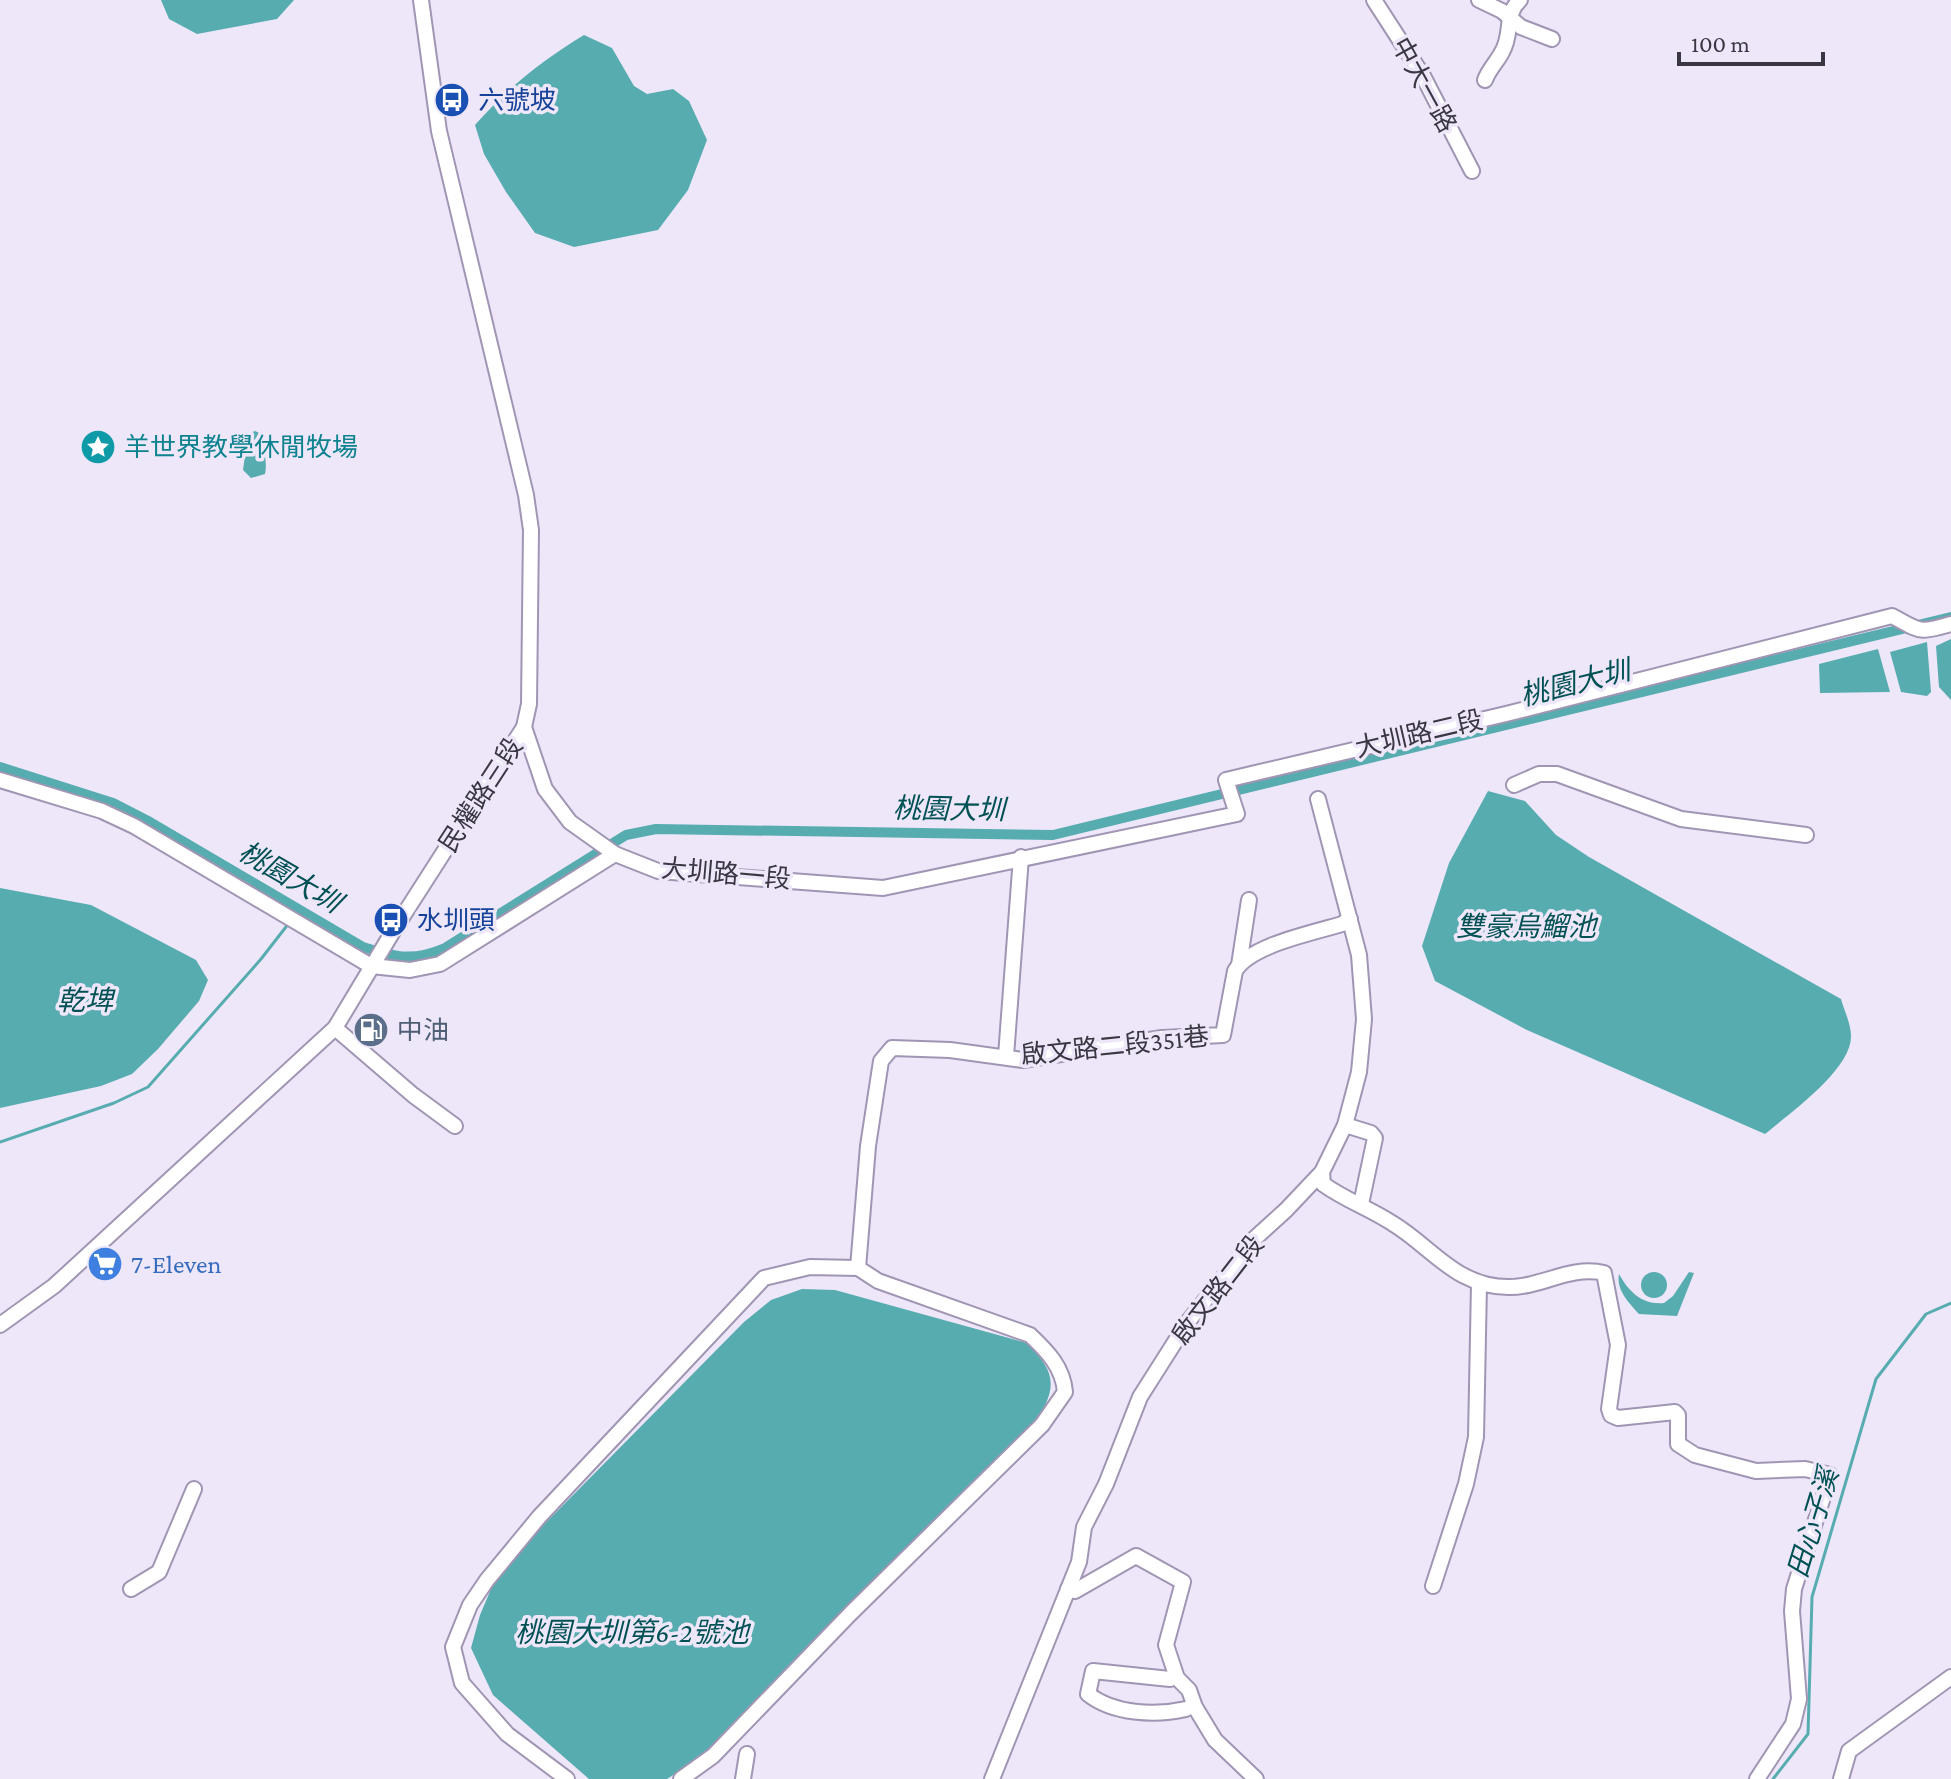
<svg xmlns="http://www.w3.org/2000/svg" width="1951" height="1779" font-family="'Crimson Pro','Noto Sans TC',serif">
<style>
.water{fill:#57acb0}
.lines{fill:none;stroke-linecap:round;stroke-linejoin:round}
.stream{stroke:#57acb0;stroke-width:3}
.canal{stroke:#57acb0;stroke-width:10}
.minor-casing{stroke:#a095b3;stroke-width:18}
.minor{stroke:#fff;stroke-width:14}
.labels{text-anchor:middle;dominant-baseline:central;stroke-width:7;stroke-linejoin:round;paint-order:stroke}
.street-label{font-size:26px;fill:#3a3642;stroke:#eee7fa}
.transit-label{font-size:26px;fill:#164399;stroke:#eee7fa;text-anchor:start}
.culture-label{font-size:26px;fill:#0d838f;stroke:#eee7fa;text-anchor:start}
.service-label{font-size:26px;fill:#4e5e75;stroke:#eee7fa;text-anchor:start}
.shop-label{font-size:26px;fill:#366cbe;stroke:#eee7fa;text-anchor:start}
.water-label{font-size:28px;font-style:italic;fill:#005154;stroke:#eee7fa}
</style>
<rect width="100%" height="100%" fill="#eee7fa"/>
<!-- water -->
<g class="water">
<polygon points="161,0 294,0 277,19 197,34 169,19"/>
<path d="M584,35L612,48L634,86L647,94L673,89L689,101L707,140L688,190L658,230L574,247L535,233L506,192L484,154L475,125C508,88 541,61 584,35Z"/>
<path d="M255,431L264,435C262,449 268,460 265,474L251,478L243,470L248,434Z"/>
<polygon points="1951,639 1951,700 1939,687 1936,646"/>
<polygon points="1927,642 1931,692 1927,696 1901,692 1890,652"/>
<polygon points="1878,649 1890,692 1820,693 1819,664"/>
<path d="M1488,791L1525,801L1556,835L1589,857L1841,999C1844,1010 1851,1024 1851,1036C1852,1069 1789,1114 1765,1134L1527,1030L1435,981L1422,946L1449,863Z"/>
<polygon points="0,888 91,905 196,960 208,980 199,1001 158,1049 132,1074 101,1086 0,1108"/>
<circle cx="1654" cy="1285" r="13"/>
<path d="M1689,1272L1694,1273L1677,1316L1639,1314C1629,1303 1616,1290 1619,1274C1629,1292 1642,1305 1664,1303L1673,1296Z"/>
<path d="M802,1289L835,1290L1027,1343C1055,1371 1058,1386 1037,1420L886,1568L702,1757L667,1779H589L493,1695L471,1648L480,1615L499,1570L744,1322L771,1300Z"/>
</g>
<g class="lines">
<!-- stream -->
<g class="stream">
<polyline points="0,1142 114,1103 148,1087 261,959 289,923"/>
<polyline points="1773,1779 1808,1734 1812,1597 1876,1379 1926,1314 1951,1303"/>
</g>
<!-- canal -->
<path class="canal" d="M0,767L113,803L150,822L363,947C397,957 412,962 445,948L626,835L656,829L1053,835L1951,617"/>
<defs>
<g id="minor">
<polyline points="1374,0 1423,76 1472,171"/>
<polyline points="1479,0 1502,11 1521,27 1552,39"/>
<path d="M1485,80C1489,69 1497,62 1502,52C1513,34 1504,14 1520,0"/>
<polyline points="524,727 545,789 570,822 615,854"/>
<path d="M0,780L102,811L134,826L371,966L410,970L440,964L615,854L658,871L883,888L1237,814L1226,780L1506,714L1892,616C1921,631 1917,634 1951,624"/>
<polyline points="1514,785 1539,774 1557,774 1681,819 1806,835"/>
<polyline points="1239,965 1249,900"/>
<polyline points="335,1028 413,1095 455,1126"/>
<polyline points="1006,1056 1021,857"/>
<polyline points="1345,1125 1371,1133 1375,1138 1361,1204"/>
<path d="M1322,1172L1323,1184C1345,1200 1369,1208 1392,1223C1432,1247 1456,1287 1508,1287C1540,1288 1570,1265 1604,1273L1618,1345L1609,1409L1611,1415L1618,1418L1675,1412L1678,1415V1444L1695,1455L1756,1471L1805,1469L1830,1475L1794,1589L1792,1611L1799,1699L1793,1724L1757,1779"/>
<polyline points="0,1325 54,1286 335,1028 392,933 524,727 529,704 531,530 526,495 439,131 421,0"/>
<polyline points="1433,1586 1466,1484 1476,1437 1479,1284"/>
<polyline points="131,1589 159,1572 194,1489"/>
<polyline points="1068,1589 1075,1591 1136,1556 1183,1582 1166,1645 1177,1678 1189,1690 1195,1707 1215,1740 1256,1779"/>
<path d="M1170,1679L1093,1671L1088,1694C1113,1714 1155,1716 1186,1709"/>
<polyline points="567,1779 507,1734 462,1683 453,1647 470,1605 487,1580 539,1517 764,1278 810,1267 858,1268"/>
<path d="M681,1779L713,1756L851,1613L1042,1425L1065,1392C1063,1367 1047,1351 1030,1335L878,1281L858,1268L868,1146L881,1061L892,1048L950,1050L1023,1060L1162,1038L1223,1035L1235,971C1250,945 1313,933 1342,924L1350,919"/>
<polyline points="743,1779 747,1754"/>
<polyline points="992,1779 1079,1562 1084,1527 1106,1484 1140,1397 1187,1323 1253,1240 1286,1210 1322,1172 1345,1125 1359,1072 1364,1019 1359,955 1318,799"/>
<polyline points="1841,1779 1849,1751 1951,1677"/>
</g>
</defs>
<!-- minor casing -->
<use href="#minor" class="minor-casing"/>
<!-- minor -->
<use href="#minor" class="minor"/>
</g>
<!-- icons -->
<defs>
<symbol id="bus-disc" viewBox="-11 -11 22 22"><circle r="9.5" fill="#1a4fb4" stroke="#eee7fa"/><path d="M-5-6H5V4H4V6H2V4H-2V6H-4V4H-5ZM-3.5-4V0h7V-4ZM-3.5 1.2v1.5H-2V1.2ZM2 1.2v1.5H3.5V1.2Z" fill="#fff"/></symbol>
<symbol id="sight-disc" viewBox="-11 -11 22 22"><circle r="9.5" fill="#0f9aa8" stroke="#eee7fa"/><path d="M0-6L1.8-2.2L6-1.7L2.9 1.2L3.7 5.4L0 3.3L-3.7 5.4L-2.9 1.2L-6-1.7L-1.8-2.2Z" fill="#fff"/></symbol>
<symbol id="fuel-disc" viewBox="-11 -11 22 22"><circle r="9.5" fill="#5c6f8a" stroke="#eee7fa"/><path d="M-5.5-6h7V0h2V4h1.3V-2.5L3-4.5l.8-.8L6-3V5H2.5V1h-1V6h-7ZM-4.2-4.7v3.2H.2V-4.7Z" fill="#fff"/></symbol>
<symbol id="supermarket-disc" viewBox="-11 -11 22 22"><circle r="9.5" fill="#3f7fe0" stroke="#eee7fa"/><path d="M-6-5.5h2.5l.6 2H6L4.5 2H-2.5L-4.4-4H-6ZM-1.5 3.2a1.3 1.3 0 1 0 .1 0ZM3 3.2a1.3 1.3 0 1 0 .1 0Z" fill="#fff"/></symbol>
</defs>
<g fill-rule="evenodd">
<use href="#bus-disc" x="432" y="80" width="40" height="40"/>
<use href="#sight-disc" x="78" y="427" width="40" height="40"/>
<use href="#bus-disc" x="371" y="900" width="40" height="40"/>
<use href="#fuel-disc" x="351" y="1010" width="40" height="40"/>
<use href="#supermarket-disc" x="85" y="1244" width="40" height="40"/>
</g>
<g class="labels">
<!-- street labels -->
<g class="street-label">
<text transform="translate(1424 85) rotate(61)">中大一路</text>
<text transform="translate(1419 734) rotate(-13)">大圳路二段</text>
<text transform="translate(481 795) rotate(-57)">民權路三段</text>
<text transform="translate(726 874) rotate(5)">大圳路一段</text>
<text transform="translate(1115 1046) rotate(-6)">啟文路二段351巷</text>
<text transform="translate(1218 1290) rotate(-52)">啟文路二段</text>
</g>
<!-- transit labels -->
<g class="transit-label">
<text x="478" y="100">六號坡</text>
<text x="417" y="920">水圳頭</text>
</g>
<!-- culture labels -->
<g class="culture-label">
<text x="124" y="447">羊世界教學休閒牧場</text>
</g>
<!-- service labels -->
<g class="service-label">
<text x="397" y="1030">中油</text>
</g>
<!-- shop labels -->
<g class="shop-label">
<text x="131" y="1264">7-Eleven</text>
</g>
<!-- water labels -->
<g class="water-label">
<text transform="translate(1575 683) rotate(-14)">桃園大圳</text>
<text transform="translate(949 809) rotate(1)">桃園大圳</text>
<text transform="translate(290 877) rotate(30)">桃園大圳</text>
<text x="1526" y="926">雙豪烏鰡池</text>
<text x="85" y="1000">乾埤</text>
<text transform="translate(1813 1523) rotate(-73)">田心子溪</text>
<text x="632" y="1632">桃園大圳第6-2號池</text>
</g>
</g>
<!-- scale -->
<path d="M1679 52v12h144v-12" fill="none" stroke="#3a3642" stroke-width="4"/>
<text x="1691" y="52" font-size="24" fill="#3a3642" stroke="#eee7fa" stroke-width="6" paint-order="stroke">100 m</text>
</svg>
